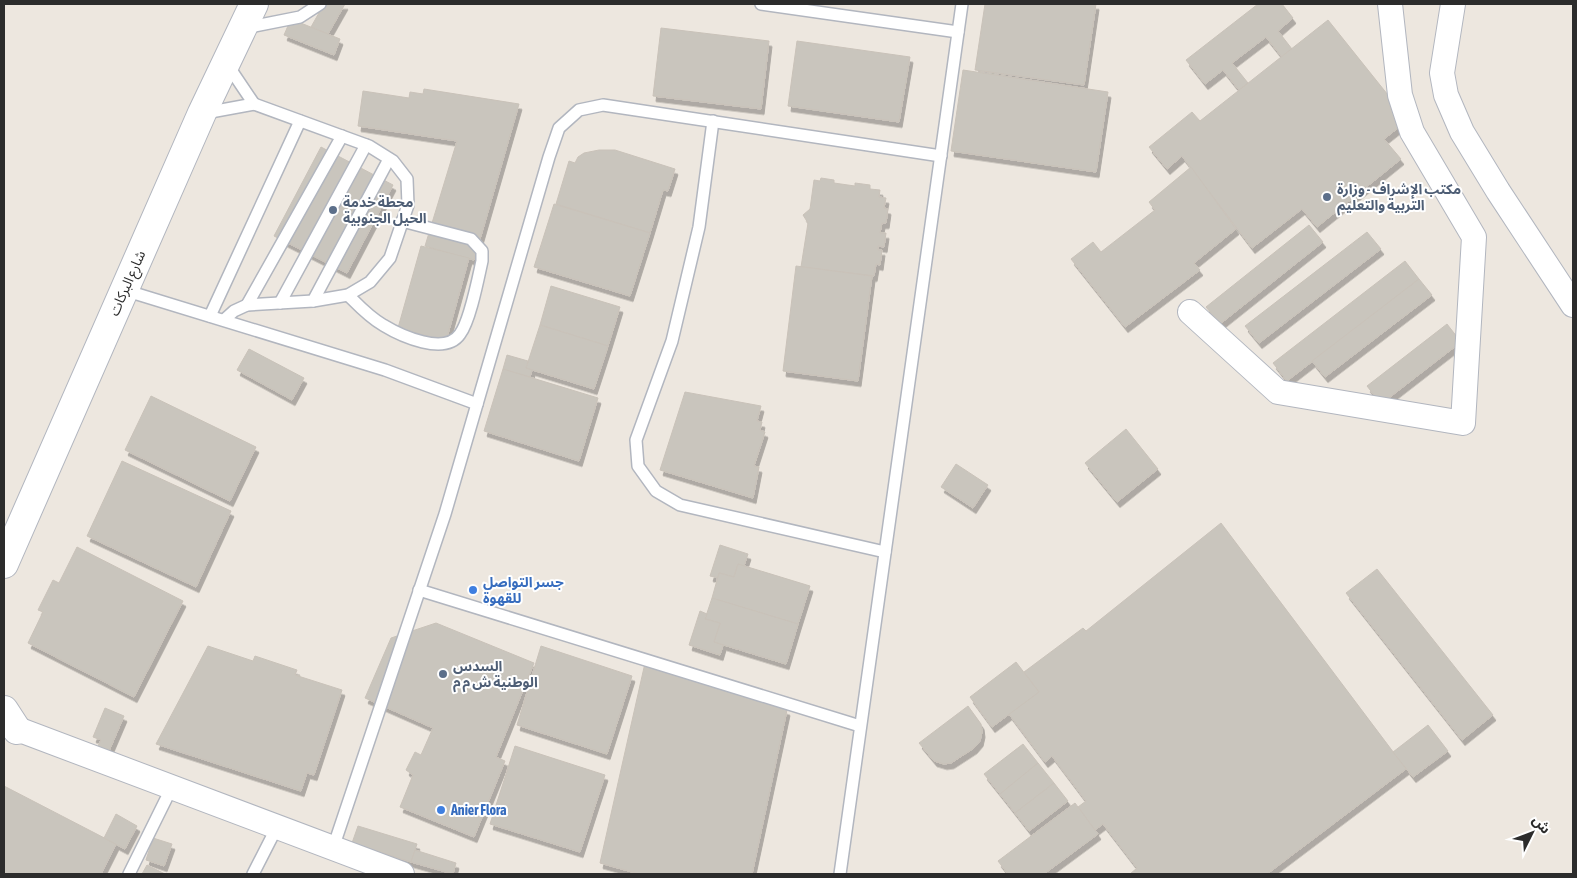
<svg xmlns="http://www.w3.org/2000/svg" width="1577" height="878" font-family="'Asap Condensed','Noto Sans Arabic',sans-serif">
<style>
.building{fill:#c9c5bd;stroke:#c9c2b9;filter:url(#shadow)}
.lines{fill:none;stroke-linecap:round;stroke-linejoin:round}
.lane-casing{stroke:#b2b6bf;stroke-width:14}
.street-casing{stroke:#b2b6bf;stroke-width:26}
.secondary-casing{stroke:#b2b6bf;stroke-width:30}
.lane{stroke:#fff;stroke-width:11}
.street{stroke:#fff;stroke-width:24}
.secondary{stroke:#fff;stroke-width:28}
.service-dot{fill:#5c6f8a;stroke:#fff;stroke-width:2}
.shop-dot{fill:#3f7fe0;stroke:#fff;stroke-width:2}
.labels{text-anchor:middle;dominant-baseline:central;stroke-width:4;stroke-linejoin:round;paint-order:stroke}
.service-label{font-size:14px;font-weight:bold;fill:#4e5e75;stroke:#fff;text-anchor:start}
.street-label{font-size:14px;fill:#2c2c2c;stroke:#fff}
.shop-label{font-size:14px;font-weight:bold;fill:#366cbe;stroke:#fff;text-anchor:start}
</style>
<defs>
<filter id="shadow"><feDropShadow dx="3" dy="5.5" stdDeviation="0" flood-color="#0004"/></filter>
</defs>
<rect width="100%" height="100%" fill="#ede7df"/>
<!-- building -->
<g class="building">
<polygon points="324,4 345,4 328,34 311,27"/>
<polygon points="985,4 1096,4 1084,85 975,70"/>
<polygon points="1258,4 1282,4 1293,18 1278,31 1292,49 1282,57 1266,37 1232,63 1248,83 1239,90 1223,70 1205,84 1186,60"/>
<polygon points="291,19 340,39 334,55 284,35"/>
<polygon points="1328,20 1408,120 1384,139 1401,159 1317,227 1302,209 1252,248 1182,156 1167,169 1149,147 1192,112 1200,121"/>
<polygon points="661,28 769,41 761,109 653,96"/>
<polygon points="797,41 910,57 899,122 788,106"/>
<polygon points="963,70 1108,92 1096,172 951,151"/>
<polygon points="424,89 519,104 474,260 425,246 457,141 358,126 363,91 409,98 410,92 423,94"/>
<polygon points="321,147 393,185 347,273 274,236"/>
<polygon points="599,150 615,150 675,169 668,191 663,190 650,233 556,204 569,161 575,163 578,157 584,153"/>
<polygon points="1191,167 1236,229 1194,263 1200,270 1125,327 1071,259 1093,242 1101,252 1155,210 1149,202"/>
<polygon points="821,178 834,180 834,183 855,186 855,183 870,185 870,189 880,190 879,197 886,198 884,208 888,209 886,223 882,223 880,233 886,233 884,247 878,246 878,250 882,250 880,265 876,264 874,276 801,267 808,223 803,215 810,209 814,180 820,181"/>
<polygon points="554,204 650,233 630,296 534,267"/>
<polygon points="1309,225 1323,242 1220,324 1206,307"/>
<polygon points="1367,232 1381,249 1259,343 1245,326"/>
<polygon points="421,246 469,258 446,341 398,328"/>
<polygon points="1405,261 1419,279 1287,381 1273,363"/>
<polygon points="796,266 872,276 858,381 783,371"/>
<polygon points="1419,279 1432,295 1325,377 1312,361"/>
<polygon points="551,286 620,307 608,346 540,325"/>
<polygon points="1447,324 1461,342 1381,404 1367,386"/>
<polygon points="540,325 608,346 594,389 526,368"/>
<polygon points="249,349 304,378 292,400 237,370"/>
<polygon points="507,355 528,361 526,368 532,370 530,377 503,369"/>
<polygon points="503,369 598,398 579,461 484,431"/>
<polygon points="685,392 761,406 757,421 762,422 760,430 765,432 754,466 759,467 753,498 660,470"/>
<polygon points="151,396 256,447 230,501 125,450"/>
<polygon points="1126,429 1158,469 1117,502 1085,463"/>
<polygon points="122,461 231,511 196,587 87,536"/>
<polygon points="956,464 988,485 973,508 941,487"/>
<polygon points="1221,523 1406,769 1267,874 1130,874 1137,868 1103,824 1095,830 1078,807 1086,801 1052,756 1045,762 1009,714 1039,692 1024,672 1083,628 1086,631"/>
<polygon points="720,545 748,554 744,566 738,564 734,577 719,573 718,578 710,576"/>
<polygon points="77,547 183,601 134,697 28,643 43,612 38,610 53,580 59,583"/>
<polygon points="738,564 810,586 798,624 712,598 719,573 734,577"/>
<polygon points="1377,569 1493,715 1462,740 1346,593"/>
<polygon points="712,598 798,624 786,664 714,642 720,623 705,619"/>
<polygon points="700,611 707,614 705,619 720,623 714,642 723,645 720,655 689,645"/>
<polygon points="436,623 534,663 496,757 505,761 474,837 400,807 413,775 406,770 415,752 421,755 433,728 365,698 391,638"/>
<polygon points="208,646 253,661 255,656 297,670 295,675 342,690 314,775 307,773 301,791 156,744"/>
<polygon points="541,646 632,676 607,754 517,725"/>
<polygon points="1016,662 1039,692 992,727 970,697"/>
<polygon points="645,663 787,710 752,874 639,874 600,863"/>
<polygon points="968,706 981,724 982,732 980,741 974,748 951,763 944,764 934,761 919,743"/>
<polygon points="105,708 124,716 109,751 98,746 101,740 93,737"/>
<polygon points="1428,725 1448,751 1413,777 1393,752"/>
<polygon points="1023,744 1038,763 1000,794 984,774"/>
<polygon points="515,746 605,775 580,852 490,824"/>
<polygon points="1038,763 1054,783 1015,813 1000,794"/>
<polygon points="1054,783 1068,801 1029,831 1015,813"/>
<polygon points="4,786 116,844 101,874 4,874"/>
<polygon points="1075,803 1098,834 1044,874 1008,874 998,861"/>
<polygon points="116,814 137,826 125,849 104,838"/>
<polygon points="358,826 417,844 411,862 352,843"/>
<polygon points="153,838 172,844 164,866 146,860"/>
<polygon points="415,850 456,863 453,874 411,862"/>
<polygon points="147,865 165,874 142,874"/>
</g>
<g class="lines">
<defs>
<g id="lane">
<polyline points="761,4 958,32"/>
<polyline points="244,28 300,17 320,4"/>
<polyline points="227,64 254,104"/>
<polyline points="205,113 254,104 369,146 393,161 407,179 408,205 390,258 370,282 348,295 313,301 247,305 234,311 224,320"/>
<polyline points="713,121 699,227 672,341 636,440 638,466 656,491 680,505 885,552"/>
<polyline points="124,290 385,370 477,404"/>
<path d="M348,295C359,306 369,317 383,325C401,336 445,356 460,334C470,321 478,279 482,261V251L471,239L402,221"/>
<polyline points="313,301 389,159"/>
<polyline points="280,303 366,145"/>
<polyline points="247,305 342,136"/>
<polyline points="210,316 300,121"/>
<polyline points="419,590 860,726"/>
<polyline points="333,848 445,514 549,157 559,128 579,110 603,105 941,156"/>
<polyline points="129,874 172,787"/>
<polyline points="253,874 277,827"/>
<polyline points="840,874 962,4"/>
</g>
<g id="street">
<polyline points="1453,4 1442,73 1446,95 1462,132 1498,191 1573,305"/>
<polyline points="1190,312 1278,392 1463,423 1474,237 1412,132 1400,95 1390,4"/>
<polyline points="4,724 402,874"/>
</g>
<g id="secondary">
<polyline points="4,564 202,113 254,4"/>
<polyline points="4,710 17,730"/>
</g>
</defs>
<!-- lane casing -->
<use href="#lane" class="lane-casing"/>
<!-- street casing -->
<use href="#street" class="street-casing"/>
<!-- secondary casing -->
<use href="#secondary" class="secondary-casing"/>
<!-- lane -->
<use href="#lane" class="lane"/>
<!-- street -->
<use href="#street" class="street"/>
<!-- secondary -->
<use href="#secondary" class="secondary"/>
</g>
<!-- markers -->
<g class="service-dot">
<circle cx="1327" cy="197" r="5"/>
<circle cx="333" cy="210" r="5"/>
<circle cx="443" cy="674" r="5"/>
</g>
<g class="shop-dot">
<circle cx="473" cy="590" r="5"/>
<circle cx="441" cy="810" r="5"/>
</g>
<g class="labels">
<!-- service labels -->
<g class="service-label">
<text x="1337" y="189">مكتب الإشراف - وزارة<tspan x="1337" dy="16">التربية والتعليم</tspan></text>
<text x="343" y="202">محطة خدمة<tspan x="343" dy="16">الحيل الجنوبية</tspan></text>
<text x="453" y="666">السدس<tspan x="453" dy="16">الوطنیة ش م م</tspan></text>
</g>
<!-- street labels -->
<g class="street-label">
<text transform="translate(127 283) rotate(-66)">شارع البركات</text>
</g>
<!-- shop labels -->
<g class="shop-label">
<text x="483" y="582">جسر التواصل<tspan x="483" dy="16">للقهوة</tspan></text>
<text x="451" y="810">Anier Flora</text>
</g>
</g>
<!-- border -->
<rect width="1577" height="878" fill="none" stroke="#2c2c2c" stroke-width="10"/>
<!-- north arrow -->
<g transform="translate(1532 833) rotate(48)" stroke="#ffffff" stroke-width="4" paint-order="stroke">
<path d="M0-4L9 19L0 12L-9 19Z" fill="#2c2c2c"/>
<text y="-8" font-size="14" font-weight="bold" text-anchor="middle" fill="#2c2c2c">ش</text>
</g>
</svg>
